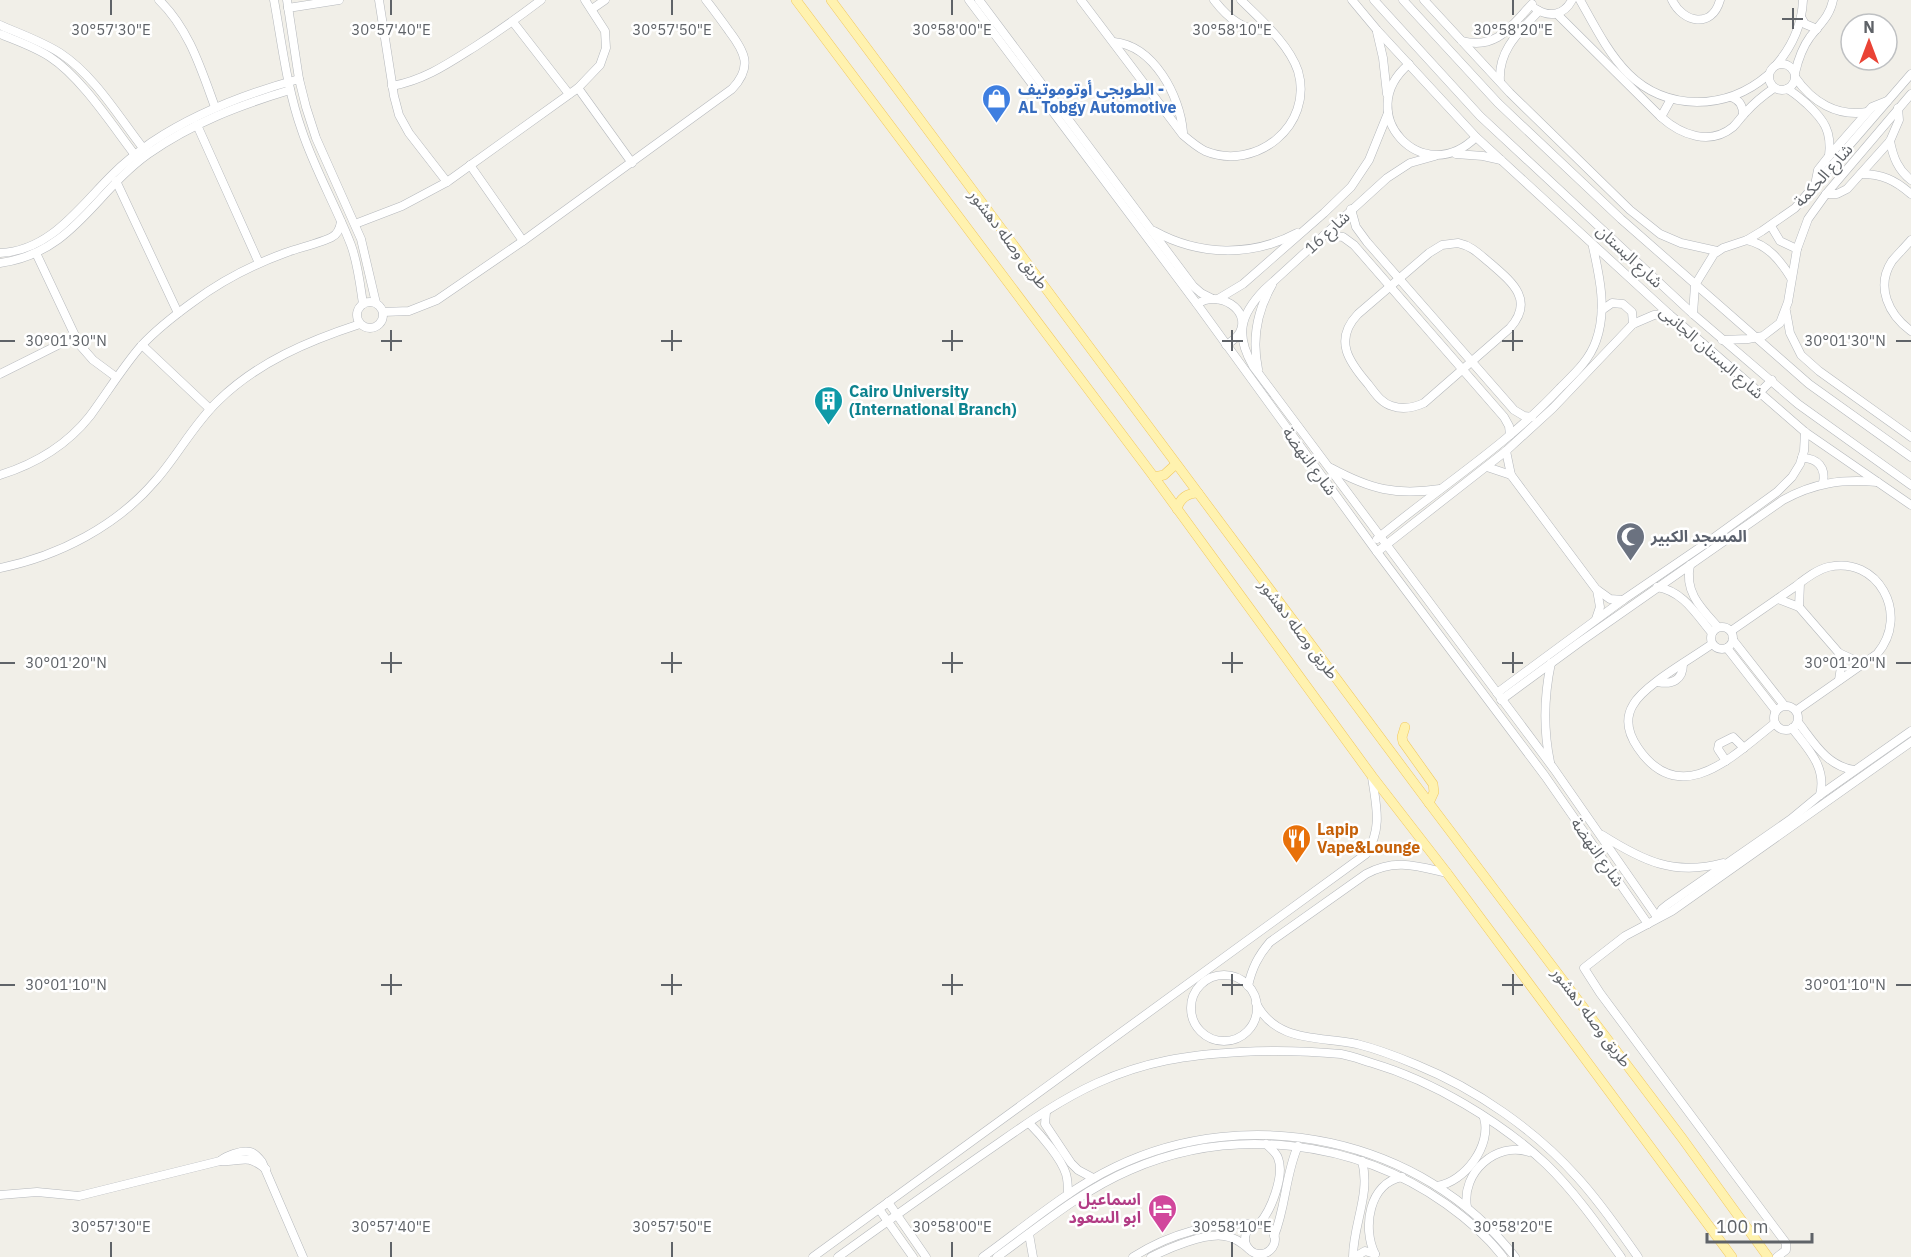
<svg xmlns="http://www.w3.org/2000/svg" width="1911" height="1257" font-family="'IBM Plex Sans','Noto Sans Arabic',sans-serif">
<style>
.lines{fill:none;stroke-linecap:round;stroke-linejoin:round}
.minor-casing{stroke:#b5b8bc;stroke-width:9}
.major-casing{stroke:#f2c960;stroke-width:10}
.minor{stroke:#fff;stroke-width:8}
.major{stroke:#fff2af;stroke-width:9}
.ticks{fill:none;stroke:#5f6368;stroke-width:2}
.labels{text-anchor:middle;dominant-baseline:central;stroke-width:5;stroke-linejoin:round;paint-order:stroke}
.shop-label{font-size:16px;font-weight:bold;fill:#366cbe;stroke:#fff;text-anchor:start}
.street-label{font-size:16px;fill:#5f6368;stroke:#fff}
.culture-label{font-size:16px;font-weight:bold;fill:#0d838f;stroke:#fff;text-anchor:start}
.worship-label{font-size:16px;font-weight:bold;fill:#5b616d;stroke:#fff;text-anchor:start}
.food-label{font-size:16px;font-weight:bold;fill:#c56008;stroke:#fff;text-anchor:start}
.hotel-label{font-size:16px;font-weight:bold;fill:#b23c85;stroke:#fff;text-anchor:end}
.ticks-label{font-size:15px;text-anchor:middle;fill:#5f6368;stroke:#fff;stroke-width:5;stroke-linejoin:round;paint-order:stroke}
</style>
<rect width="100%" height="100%" fill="#f1efe8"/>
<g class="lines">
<defs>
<g id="minor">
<path d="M159,0C189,29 201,69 215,107"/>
<path d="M274,0C282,44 287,89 302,131C315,170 336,206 351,245C358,264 360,284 363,304"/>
<polyline points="287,0 299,79 306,107 316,138 361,239 376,303"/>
<polyline points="379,0 394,96 399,115 409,133 447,182"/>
<polyline points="969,0 1197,304 1377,552 1545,776 1648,924"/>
<polyline points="979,0 1193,286 1201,293 1211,298"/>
<path d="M1081,0L1183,135C1190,141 1197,147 1205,151C1256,172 1314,125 1298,71C1289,44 1261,20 1241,0"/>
<path d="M1214,0C1227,17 1246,34 1269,29"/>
<polyline points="1352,0 1377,30 1476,137 1669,314 1805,432 1911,505"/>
<polyline points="1374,0 1480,116 1693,314 1798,404 1911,485"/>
<polyline points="1403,0 1498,103 1621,219 1809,384 1911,457"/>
<polyline points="1424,0 1510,93 1630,210 1660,234 1681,243 1717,251"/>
<path d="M1580,0C1608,50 1631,101 1697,102C1725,102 1747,93 1768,75"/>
<path d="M1672,0C1683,23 1712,29 1720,0"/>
<polyline points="288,8 339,0"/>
<polyline points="592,9 605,0"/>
<path d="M1536,9C1550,18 1564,15 1572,0"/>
<path d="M1557,14L1661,117C1681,135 1710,146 1733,127C1738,122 1741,117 1746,112C1754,103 1764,95 1774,88"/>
<polyline points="1801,17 1805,24 1817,29"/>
<polyline points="513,22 569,94"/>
<path d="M0,25C20,34 41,41 60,53C95,76 118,116 143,148"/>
<polyline points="1377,32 1383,58 1387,94"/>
<path d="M0,34C17,41 35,47 50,57C81,77 112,125 135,155"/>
<path d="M1462,41C1497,50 1511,26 1532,4"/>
<path d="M1114,42C1154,46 1180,96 1183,132"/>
<circle cx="1782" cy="77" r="13"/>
<path d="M1409,64C1351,113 1423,190 1476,137"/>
<path d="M1777,64C1793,45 1802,24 1803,0"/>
<path d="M1795,73C1798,60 1802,48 1810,37C1820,24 1830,16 1833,0"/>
<path d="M1795,77C1812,102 1837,117 1867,112"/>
<path d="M1500,81C1498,50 1519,32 1539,11"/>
<path d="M392,86C425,80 449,63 476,46C499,31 520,16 541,0"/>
<polyline points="578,88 632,163"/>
<path d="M1787,89C1795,93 1800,98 1807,104C1824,120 1832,131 1829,156"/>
<path d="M1731,97C1740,100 1743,106 1743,115"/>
<polyline points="1661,117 1671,99"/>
<polyline points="197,125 259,263"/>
<path d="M1890,141C1893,157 1898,170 1911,180"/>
<polyline points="1456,154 1483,156 1501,160"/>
<path d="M1435,156L1410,163L1387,178L1264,290C1240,315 1235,335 1253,366L1554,769L1657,917"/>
<polyline points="470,165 523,241"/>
<path d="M1861,174C1882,174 1895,180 1911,194"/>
<polyline points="116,181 178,313"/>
<polyline points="1815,185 1818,170 1829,156 1872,107 1887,101"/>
<polyline points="1826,194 1837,194 1847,189 1890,141 1899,120 1898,108"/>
<polyline points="1351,209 1356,227 1367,242 1514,410 1524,416 1532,417"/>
<polyline points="355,224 402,206 447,182 578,88 600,65 606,48 605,31 585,0"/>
<polyline points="1771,226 1780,241 1797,249"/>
<path d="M1154,231C1199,256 1252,257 1297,233"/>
<polyline points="1324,235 1343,237 1354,245 1504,417 1509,426 1510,435"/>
<path d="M1747,240C1768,245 1780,260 1791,278"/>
<path d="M1911,240C1905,247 1898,254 1892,261C1875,287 1889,315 1911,331"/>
<path d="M1458,243C1472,246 1479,254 1490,263C1512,282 1535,300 1510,328L1424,403C1413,408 1403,410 1392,406C1381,403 1375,393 1368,384C1349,362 1333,340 1358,314L1429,253L1442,245Z"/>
<path d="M0,253C51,251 80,206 113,174C125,162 138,152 152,142C197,112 248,93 299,79"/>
<polyline points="36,253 79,344 93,360 116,377"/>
<path d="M0,263C73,253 95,192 148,154C192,123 240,105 290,90"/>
<polyline points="1218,299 1243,284 1324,213 1351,187 1369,160 1388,113"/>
<circle cx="370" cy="315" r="13"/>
<path d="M1197,304C1219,289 1251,310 1240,332C1237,338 1231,342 1226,345"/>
<polyline points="1602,310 1612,303 1623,304 1632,312 1633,324"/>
<polyline points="1786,311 1790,333 1801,355 1819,371 1911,437"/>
<path d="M383,312L409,311L437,300L523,241L732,89C753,67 745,52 729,31C721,20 714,10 706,0"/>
<polyline points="1693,314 1695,285 1714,254 1723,248 1747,240 1762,231 1795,208 1911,74"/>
<polyline points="1722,340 1748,339 1763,336 1780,323 1788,302 1797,249 1808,219 1826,194 1911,94"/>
<polyline points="142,345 210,409"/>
<path d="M1258,369C1252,340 1257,311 1272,285"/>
<polyline points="0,374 74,337"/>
<polyline points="1759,393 1772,380"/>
<polyline points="1506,451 1511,475 1596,589 1610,599 1623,600"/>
<path d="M1802,458C1818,458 1826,468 1823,483"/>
<polyline points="1487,467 1511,475"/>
<path d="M1331,468C1370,489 1396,496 1440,489"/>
<path d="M0,475C35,464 67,445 90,416C107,393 122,368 141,346C156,330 175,315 193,302C221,281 252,265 285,253C298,248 321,243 332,237C338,234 340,228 341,222"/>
<path d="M1377,539C1438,488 1506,446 1560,388C1574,374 1589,361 1596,341C1607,311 1600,278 1593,247"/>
<polyline points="1377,552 1506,451 1553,408 1633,324 1654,315 1669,314"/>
<path d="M1690,565C1684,592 1701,608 1718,627"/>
<path d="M0,568C59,556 117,526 156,480C178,455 193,425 218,401C258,362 308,341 360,324"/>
<path d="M1657,587C1683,591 1696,614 1712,633"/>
<polyline points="1778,599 1799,607 1839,653 1863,664"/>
<polyline points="1799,607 1800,583"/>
<polyline points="1596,619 1600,607 1597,590"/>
<circle cx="1722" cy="638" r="11"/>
<path d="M1731,631C1753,616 1774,601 1796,586C1805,579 1816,570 1828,567C1877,555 1911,614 1877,654L1797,710"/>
<polyline points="1733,640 1784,705"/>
<path d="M1712,644C1691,659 1644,685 1633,705C1624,720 1629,735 1638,748C1681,811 1735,754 1775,723"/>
<polyline points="1727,648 1776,711"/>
<polyline points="1839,653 1841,667 1839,680"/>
<path d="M1658,682C1672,685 1683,680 1683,664"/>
<polyline points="1497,693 1623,600 1708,542 1777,492 1792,477 1800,464 1804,451 1805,432"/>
<path d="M1501,700L1580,642L1783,500C1814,483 1841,479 1877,482"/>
<circle cx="1786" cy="718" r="12"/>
<path d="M1798,722C1814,743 1827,766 1854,770"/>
<path d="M1792,728C1808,749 1827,767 1820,795"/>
<polyline points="1726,761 1718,749 1719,744 1733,737 1744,748"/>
<path d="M1550,762C1543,728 1544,696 1551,663"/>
<path d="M1602,835C1643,861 1674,876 1723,863"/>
<polyline points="1657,917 1662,909 1667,905 1791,819 1820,795 1911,731"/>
<circle cx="1224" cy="1008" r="33"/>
<path d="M1248,986C1252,968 1258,956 1270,942L1366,874C1395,858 1417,866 1447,873"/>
<path d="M1256,1003C1276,1043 1319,1036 1357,1044C1377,1049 1398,1057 1417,1065C1476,1089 1535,1130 1577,1177C1600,1202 1619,1230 1638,1257"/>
<polyline points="1046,1112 1045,1124 1071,1163 1078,1170 1093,1178"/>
<path d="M1029,1123C1041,1135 1061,1158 1066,1174C1068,1181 1068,1187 1068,1194"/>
<path d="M220,1161C226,1156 241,1150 250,1152C255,1153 259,1158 262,1162L303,1257"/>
<path d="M1437,1186C1465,1182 1492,1145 1484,1118"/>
<path d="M0,1195L37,1192L79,1196L220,1161C243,1163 244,1152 266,1169"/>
<polyline points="888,1202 926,1257"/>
<path d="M1467,1207C1461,1173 1496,1141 1529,1152"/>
<polyline points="879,1209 913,1257"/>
<path d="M1259,1224C1271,1211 1285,1175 1278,1158C1276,1152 1270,1148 1266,1144"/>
<circle cx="1260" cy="1239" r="15"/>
<polyline points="1029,1234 1033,1257"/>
<path d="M1274,1236C1286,1207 1285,1175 1298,1146"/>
<path d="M1375,1254C1362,1228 1369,1183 1402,1177"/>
<path d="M813,1257L1366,854C1383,829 1376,805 1372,777"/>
<path d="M838,1257C885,1223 933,1189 980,1156C1018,1130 1055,1102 1097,1083C1146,1061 1187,1055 1240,1052C1273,1050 1308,1051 1341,1054C1352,1056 1362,1060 1372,1063C1433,1081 1500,1121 1546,1164C1574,1191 1598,1225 1621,1257"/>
<path d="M983,1257C1026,1226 1067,1190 1115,1167C1249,1102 1423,1138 1515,1257"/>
<path d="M997,1257C1040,1226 1081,1191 1130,1170C1233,1125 1355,1140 1446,1204C1467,1219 1488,1237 1503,1257"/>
<path d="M1133,1257C1169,1234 1214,1221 1257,1224"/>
<path d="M1151,1257C1169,1248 1204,1233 1224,1236C1234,1237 1241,1242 1249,1249"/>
<path d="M1353,1257C1353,1224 1371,1194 1362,1161"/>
<polyline points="1355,1257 1365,1251 1375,1254"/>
<polyline points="1777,1257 1786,1250 1786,1243 1600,993 1584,968 1625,936 1672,911 1911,742"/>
</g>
<g id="major">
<polyline points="796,0 1154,477 1372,776 1447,873 1732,1257"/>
<polyline points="831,0 1429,803 1682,1138 1768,1257"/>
<polyline points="1154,477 1164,475 1176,464"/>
<path d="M1177,509C1180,498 1187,493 1198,493"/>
<polyline points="1405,727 1402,737 1403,742 1433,784 1434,792 1429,803"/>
</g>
</defs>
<!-- minor casing -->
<use href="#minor" class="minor-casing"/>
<!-- major casing -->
<use href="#major" class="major-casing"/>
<!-- minor -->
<use href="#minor" class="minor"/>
<!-- major -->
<use href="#major" class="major"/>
</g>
<!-- ticks -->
<path class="ticks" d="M111,0V15M391,0V15M672,0V15M952,0V15M1232,0V15M1513,0V15M1793,8V29M1782,19H1803M391,330V351M672,330V351M952,330V351M1232,330V351M1513,330V351M0,341H15M381,341H402M661,341H682M942,341H963M1222,341H1243M1502,341H1523M1896,341H1911M391,652V673M672,652V673M952,652V673M1232,652V673M1513,652V673M0,663H15M381,663H402M661,663H682M942,663H963M1222,663H1243M1502,663H1523M1896,663H1911M391,974V995M672,974V995M952,974V995M1232,974V995M1513,974V995M0,985H15M381,985H402M661,985H682M942,985H963M1222,985H1243M1502,985H1523M1896,985H1911M111,1242V1257M391,1242V1257M672,1242V1257M952,1242V1257M1232,1242V1257M1513,1242V1257"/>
<!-- icons -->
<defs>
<symbol id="shop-pin" viewBox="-11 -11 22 30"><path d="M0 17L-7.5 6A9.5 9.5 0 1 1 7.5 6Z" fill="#3f7fe0" stroke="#fff"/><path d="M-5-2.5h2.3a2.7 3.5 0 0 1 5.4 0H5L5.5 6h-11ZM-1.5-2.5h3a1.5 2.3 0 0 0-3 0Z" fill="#fff"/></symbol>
<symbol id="building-pin" viewBox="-11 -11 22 30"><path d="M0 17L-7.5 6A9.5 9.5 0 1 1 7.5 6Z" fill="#0f9aa8" stroke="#fff"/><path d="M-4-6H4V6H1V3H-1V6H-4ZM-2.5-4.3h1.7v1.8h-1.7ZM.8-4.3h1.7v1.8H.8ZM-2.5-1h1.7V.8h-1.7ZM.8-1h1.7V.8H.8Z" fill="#fff"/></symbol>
<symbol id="mosque-pin" viewBox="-11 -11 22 30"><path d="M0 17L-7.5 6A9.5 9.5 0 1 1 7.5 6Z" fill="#6b7280" stroke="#fff"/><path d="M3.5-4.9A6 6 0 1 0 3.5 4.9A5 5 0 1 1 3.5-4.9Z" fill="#fff"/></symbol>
<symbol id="restaurant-pin" viewBox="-11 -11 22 30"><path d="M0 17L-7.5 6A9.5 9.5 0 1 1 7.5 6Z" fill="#e8710a" stroke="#fff"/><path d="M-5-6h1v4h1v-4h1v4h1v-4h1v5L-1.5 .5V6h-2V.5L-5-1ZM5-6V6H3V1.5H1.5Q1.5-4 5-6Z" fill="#fff"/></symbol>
<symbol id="hotel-pin" viewBox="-11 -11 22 30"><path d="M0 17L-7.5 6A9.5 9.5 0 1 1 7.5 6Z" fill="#d1479c" stroke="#fff"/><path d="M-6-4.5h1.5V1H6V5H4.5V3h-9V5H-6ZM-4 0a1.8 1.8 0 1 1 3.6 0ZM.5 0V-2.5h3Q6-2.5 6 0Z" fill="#fff"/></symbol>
</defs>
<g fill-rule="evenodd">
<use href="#shop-pin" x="980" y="82" width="33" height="45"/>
<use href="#building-pin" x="812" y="384" width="33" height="45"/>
<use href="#mosque-pin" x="1614" y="520" width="33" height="45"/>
<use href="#restaurant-pin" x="1280" y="822" width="33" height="45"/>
<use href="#hotel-pin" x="1146" y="1192" width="33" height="45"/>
</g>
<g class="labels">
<!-- shop labels -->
<g class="shop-label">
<text x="1018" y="89">الطوبجى أوتوموتيف -<tspan x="1018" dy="18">AL Tobgy Automotive</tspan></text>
</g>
<!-- street labels -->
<g class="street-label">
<text transform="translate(1823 175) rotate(-48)">شارع الحكمة</text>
<text transform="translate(1327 232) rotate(-43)">شارع 16</text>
<text transform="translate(1009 239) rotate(53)">طريق وصله دهشور</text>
<text transform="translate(1630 256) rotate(43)">شارع البستان</text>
<text transform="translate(1712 352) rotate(41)">شارع البستان الجانبى</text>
<text transform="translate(1310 461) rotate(54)">شارع النهضة</text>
<text transform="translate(1299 629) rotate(53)">طريق وصله دهشور</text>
<text transform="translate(1598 852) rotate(55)">شارع النهضة</text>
<text transform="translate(1592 1017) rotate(53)">طريق وصله دهشور</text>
</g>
<!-- culture labels -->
<g class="culture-label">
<text x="849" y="391">Cairo University<tspan x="849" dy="18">(International Branch)</tspan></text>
</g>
<!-- worship labels -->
<g class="worship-label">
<text x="1651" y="536">المسجد الكبير</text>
</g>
<!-- food labels -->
<g class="food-label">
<text x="1317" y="829">Lapip<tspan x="1317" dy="18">Vape&amp;Lounge</tspan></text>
</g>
<!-- hotel labels -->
<g class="hotel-label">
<text x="1141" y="1199">اسماعيل<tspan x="1141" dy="18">ابو السعود</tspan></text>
</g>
</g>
<g class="ticks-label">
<text x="111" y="35">30°57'30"E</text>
<text x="391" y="35">30°57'40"E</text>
<text x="672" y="35">30°57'50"E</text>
<text x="952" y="35">30°58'00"E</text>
<text x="1232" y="35">30°58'10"E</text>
<text x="1513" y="35">30°58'20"E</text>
<text x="66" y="346">30°01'30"N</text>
<text x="1845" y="346">30°01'30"N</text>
<text x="66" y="668">30°01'20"N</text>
<text x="1845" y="668">30°01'20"N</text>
<text x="66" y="990">30°01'10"N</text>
<text x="1845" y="990">30°01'10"N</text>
<text x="111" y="1232">30°57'30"E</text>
<text x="391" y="1232">30°57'40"E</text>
<text x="672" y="1232">30°57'50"E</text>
<text x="952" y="1232">30°58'00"E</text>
<text x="1232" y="1232">30°58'10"E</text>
<text x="1513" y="1232">30°58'20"E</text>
</g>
<!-- north arrow -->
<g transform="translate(1869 42)"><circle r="28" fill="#ffffff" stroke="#bfc1c3" stroke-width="1.5"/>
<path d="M0-4.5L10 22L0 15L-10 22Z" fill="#ea4335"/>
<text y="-9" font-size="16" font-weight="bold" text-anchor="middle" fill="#5f6368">N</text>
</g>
<!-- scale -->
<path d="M1707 1233v9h105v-9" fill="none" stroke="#5f6368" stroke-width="3"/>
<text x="1716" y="1233" font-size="18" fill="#5f6368" stroke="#ffffff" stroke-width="4.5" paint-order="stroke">100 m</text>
</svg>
